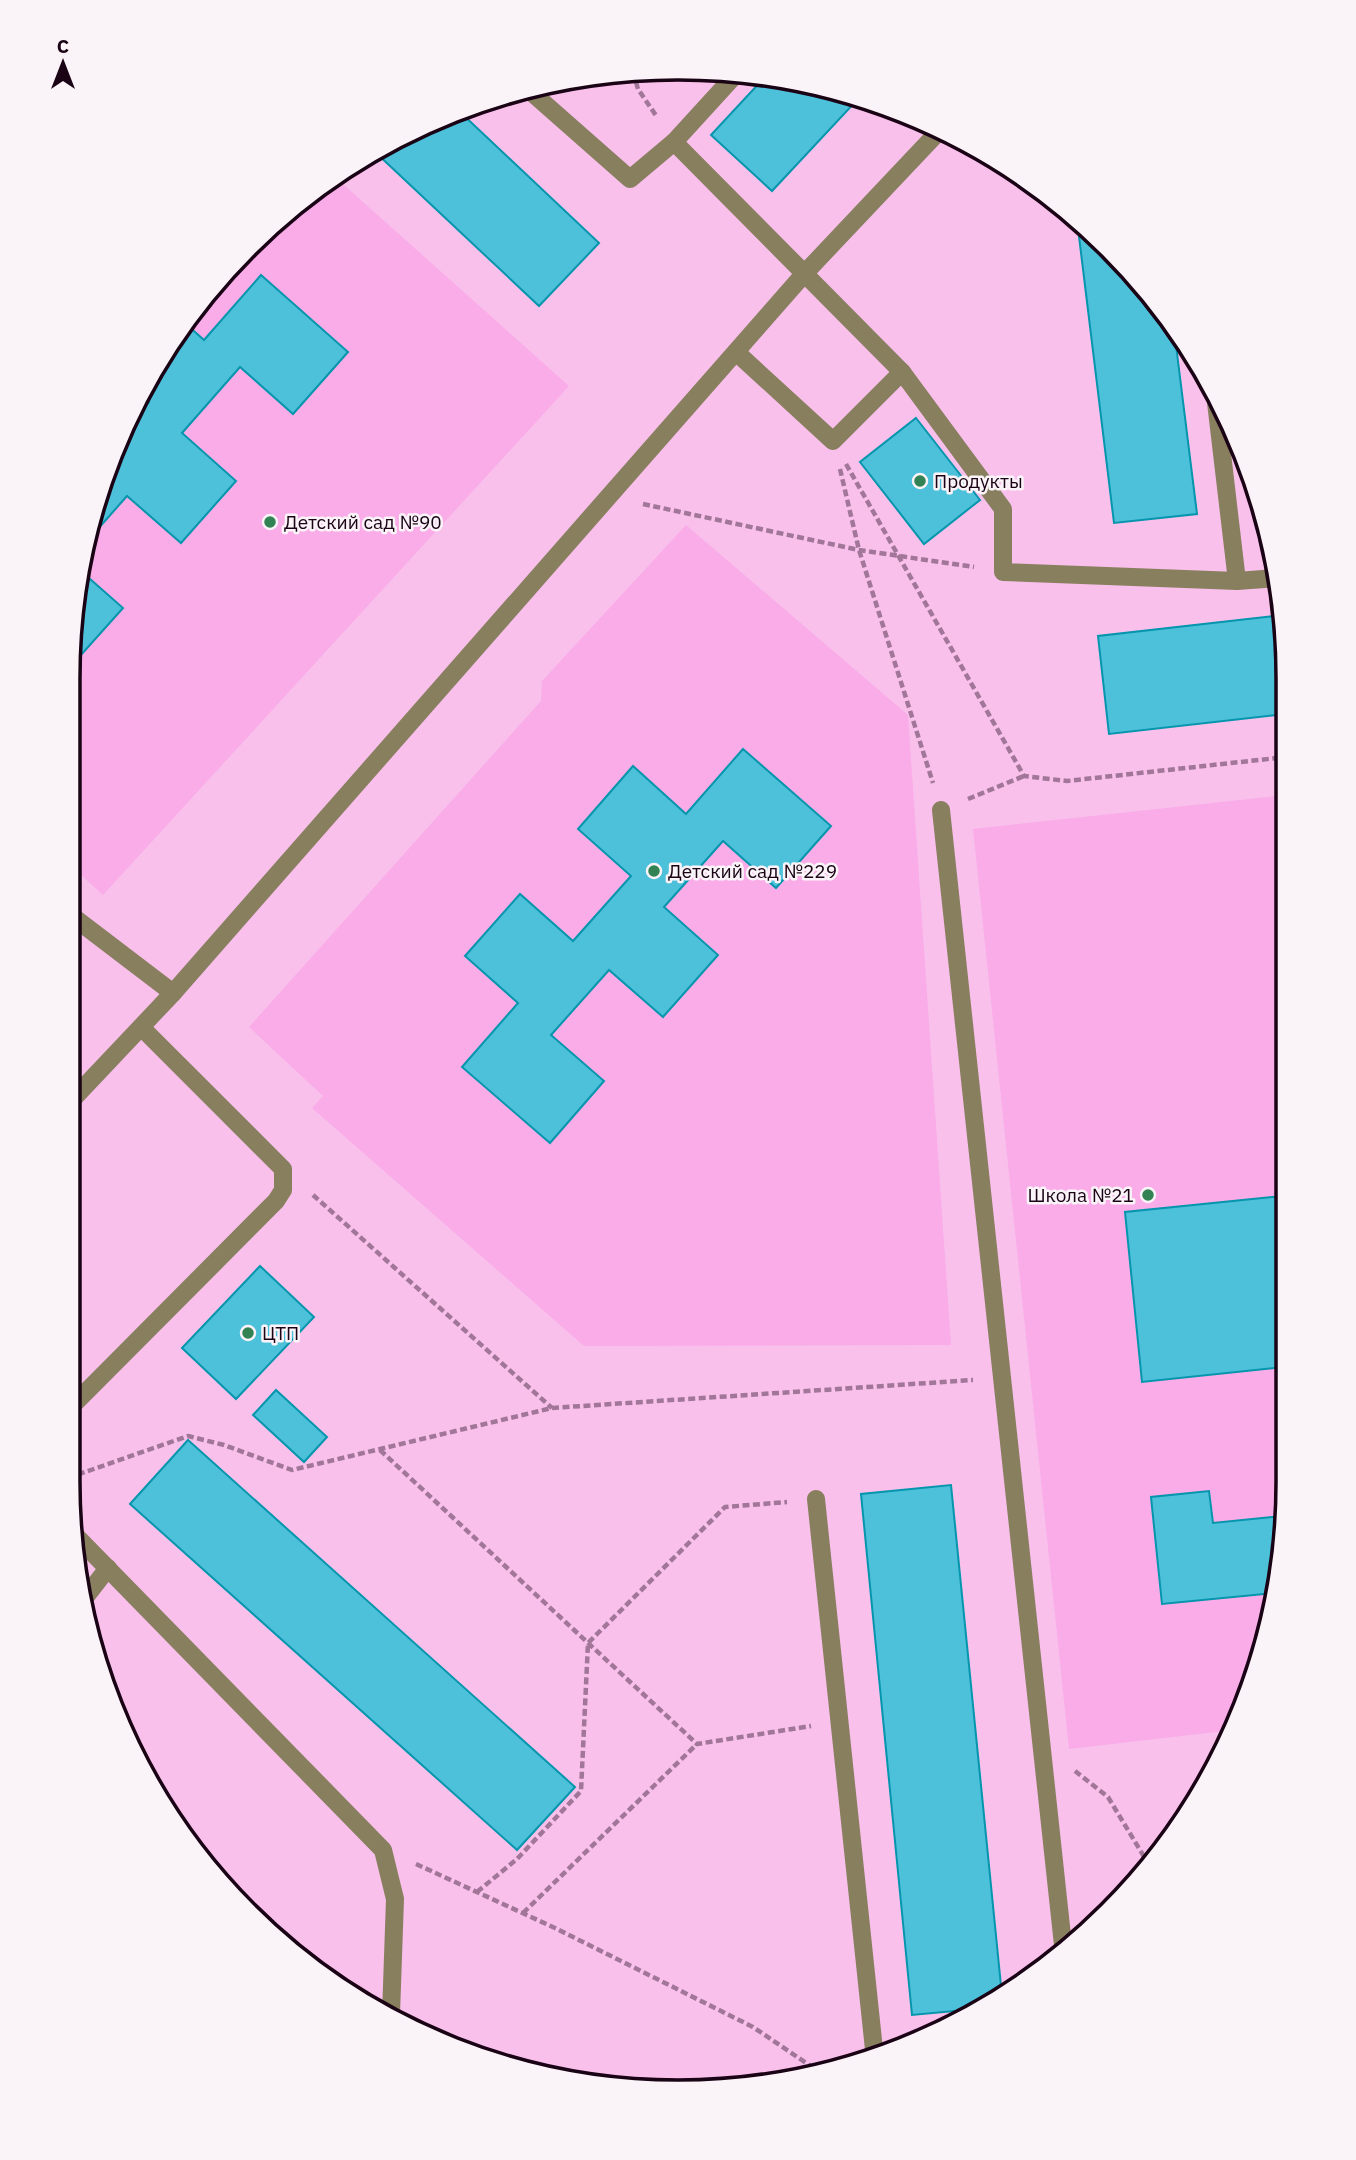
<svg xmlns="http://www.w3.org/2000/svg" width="1356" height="2160" font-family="'IBM Plex Sans',sans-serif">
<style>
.built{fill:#f9ace8}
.building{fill:#4ec1da;stroke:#0595ad;stroke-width:2}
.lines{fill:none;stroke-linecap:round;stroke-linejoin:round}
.path{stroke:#a17698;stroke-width:4.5;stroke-dasharray:7 3.5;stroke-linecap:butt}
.lane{stroke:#887f5e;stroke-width:18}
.street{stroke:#887f5e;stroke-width:18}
.poi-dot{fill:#328253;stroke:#faf3f8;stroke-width:2.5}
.labels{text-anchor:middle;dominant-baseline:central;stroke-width:5;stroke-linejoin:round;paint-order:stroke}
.poi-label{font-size:19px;fill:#190315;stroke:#faf3f8;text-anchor:start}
.rim{fill:none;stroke:#190315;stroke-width:3.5}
</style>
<rect width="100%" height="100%" fill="#f9c0ec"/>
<!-- built -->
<g class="built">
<polygon points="335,177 569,386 103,895 72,867 73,599 115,445 194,307 276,220"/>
<polygon points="686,525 908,715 951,1345 584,1346 312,1108 323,1096 249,1027 541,701 542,681"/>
<polygon points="1286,795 1283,1561 1241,1715 1233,1730 1069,1749 973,829"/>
</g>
<!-- building -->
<g class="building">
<polygon points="765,77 835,89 859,98 772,191 711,135"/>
<polygon points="459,111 599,243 539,306 373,150"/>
<polygon points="1077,220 1137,276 1174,329 1197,514 1114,523"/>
<polygon points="261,275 348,352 293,414 240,367 182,433 236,481 181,543 127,496 90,538 115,445 149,402 143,396 185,323 204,340"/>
<polygon points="916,418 980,500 924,544 860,462"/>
<polygon points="81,571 123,608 73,664 73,599"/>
<polygon points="1283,615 1286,638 1286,714 1109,734 1098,636"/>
<polygon points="743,749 831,826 776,888 723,841 664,907 718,955 663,1017 609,970 551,1035 604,1081 550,1143 462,1067 518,1003 465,956 520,894 573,941 631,876 578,829 633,766 686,814"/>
<polygon points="1280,1182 1284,1182 1283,1374 1283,1367 1142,1382 1125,1212 1282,1196"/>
<polygon points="260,1266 314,1317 236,1399 182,1348"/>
<polygon points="276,1390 327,1437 304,1462 253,1415"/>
<polygon points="188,1440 575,1787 517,1850 130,1504"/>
<polygon points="951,1485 1002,1996 976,2009 912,2015 861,1494"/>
<polygon points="1209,1491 1213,1523 1283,1516 1283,1561 1274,1593 1162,1604 1151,1497"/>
</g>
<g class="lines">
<!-- path -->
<g class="path">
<polyline points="633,72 638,89 657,117"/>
<polyline points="846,464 1024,776 1067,781 1286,757"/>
<polyline points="840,469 859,550 933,783"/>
<polyline points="643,504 859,550 974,567"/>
<polyline points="968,799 1024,776"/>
<polyline points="313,1195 552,1408"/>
<polyline points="380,1450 697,1744 811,1726"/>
<polyline points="68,1478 188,1436 224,1445 292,1470 552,1408 973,1380"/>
<polyline points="1075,1771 1108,1797 1149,1865"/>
<polyline points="416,1864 555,1928 753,2027 815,2069"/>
<polyline points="477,1892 517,1859 581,1791 588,1643 725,1507 787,1502"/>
<polyline points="523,1913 697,1744"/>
</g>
<!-- lane -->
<g class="lane">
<polyline points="529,90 630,179 674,142 737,73"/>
<polyline points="674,142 902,372 1003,509 1003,572 1237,581 1277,578"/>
<polyline points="736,352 833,441 902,372"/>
<polyline points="1215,394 1237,581"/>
<polyline points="941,810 1063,1945"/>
<polyline points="72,916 173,993"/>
<polyline points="69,1409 276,1201 283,1190 283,1169 141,1027"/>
<polyline points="816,1499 875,2059"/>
<polyline points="77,1537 383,1850 395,1899 391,2014"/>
<polyline points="87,1595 108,1568"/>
</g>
<!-- street -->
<polyline class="street" points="70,1102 173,993 804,274 941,129"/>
</g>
<!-- markers -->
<g class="poi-dot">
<circle cx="920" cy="481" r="7"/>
<circle cx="270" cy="522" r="7"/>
<circle cx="654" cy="871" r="7"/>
<circle cx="1148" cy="1195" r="7"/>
<circle cx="248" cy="1333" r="7"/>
</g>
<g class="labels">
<!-- poi labels -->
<g class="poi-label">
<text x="934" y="481">Продукты</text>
<text x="284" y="522">Детский сад №90</text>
<text x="668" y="871">Детский сад №229</text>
<text x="1134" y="1195" text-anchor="end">Школа №21</text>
<text x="262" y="1333">ЦТП</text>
</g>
</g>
<!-- crop -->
<path d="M0 0H1356V2160H0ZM678 80H678A598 598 0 0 1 1276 678V1482A598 598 0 0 1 678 2080H678A598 598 0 0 1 80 1482V678A598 598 0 0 1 678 80Z" fill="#faf3f8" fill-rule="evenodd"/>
<path class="rim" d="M678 80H678A598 598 0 0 1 1276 678V1482A598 598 0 0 1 678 2080H678A598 598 0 0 1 80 1482V678A598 598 0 0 1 678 80Z"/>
<!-- north arrow -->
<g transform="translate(63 63)" stroke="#faf3f8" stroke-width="5" paint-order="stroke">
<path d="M0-5L12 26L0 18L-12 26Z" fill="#190315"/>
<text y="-10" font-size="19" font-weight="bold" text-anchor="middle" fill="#190315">С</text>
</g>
</svg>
